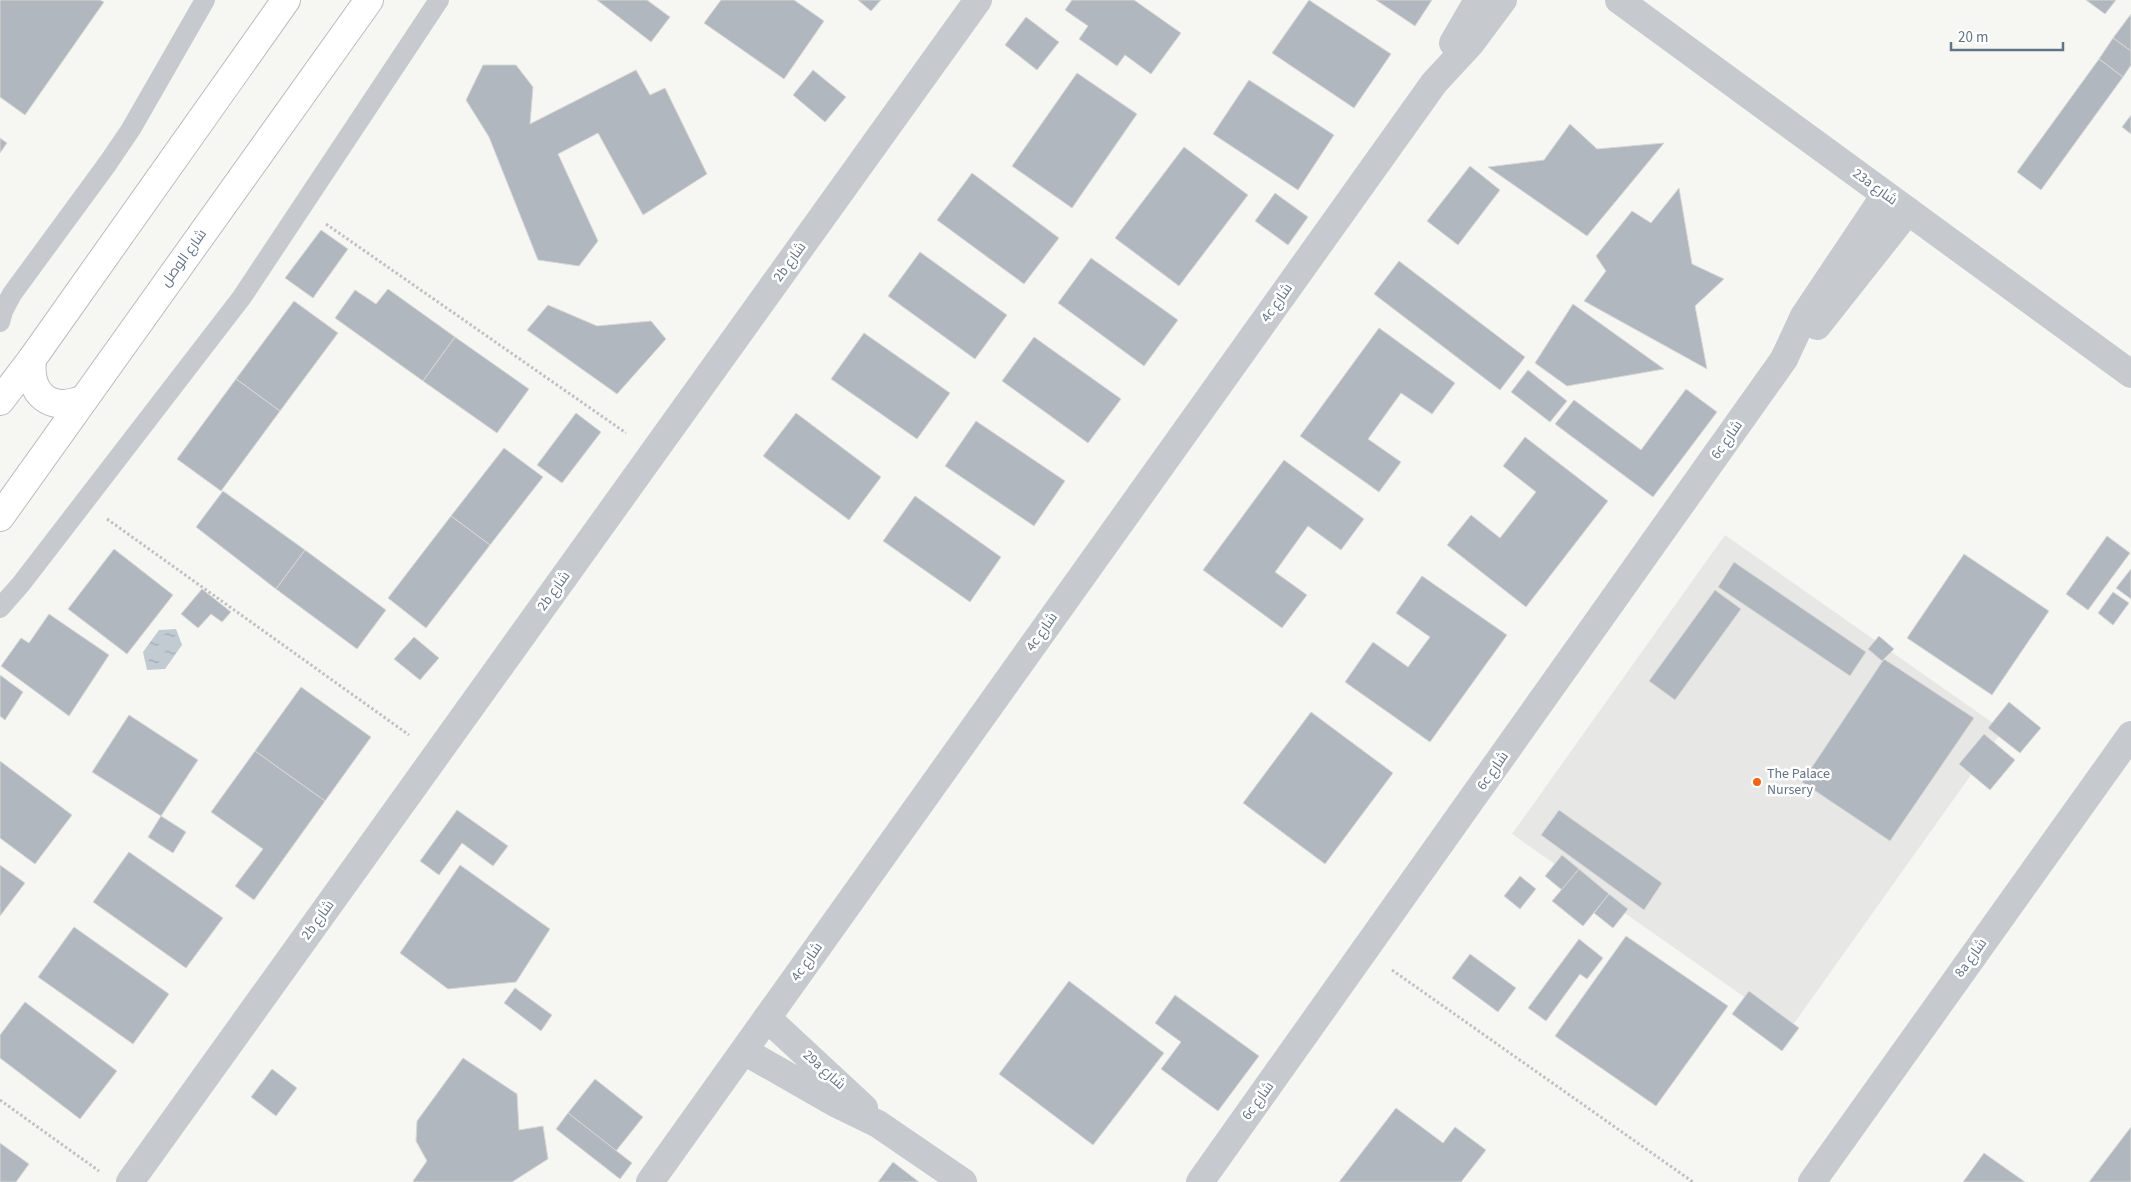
<svg xmlns="http://www.w3.org/2000/svg" width="2131" height="1182" font-family="'Source Sans 3',Cairo,sans-serif">
<style>
.built{fill:#e7e8e6}
.water{fill:url(#water-ripples)}
.building{fill:#b0b7be;stroke:#d8d8d6}
.lines{fill:none;stroke-linecap:round;stroke-linejoin:round}
.primary-casing{stroke:#b9bcc1;stroke-width:30}
.path{stroke:#bfc1c4;stroke-width:3;stroke-dasharray:2.5 2.5;stroke-linecap:butt}
.lane{stroke:#c6c9cd;stroke-width:20}
.street{stroke:#c6c9cd;stroke-width:28}
.primary{stroke:#fff;stroke-width:28}
.poi-dot{fill:#f16518;stroke:#fff;stroke-width:2}
.labels{text-anchor:middle;dominant-baseline:central;stroke-width:5;stroke-linejoin:round;paint-order:stroke}
.street-label{font-size:14px;fill:#637387;stroke:#fff}
.poi-label{font-size:14px;fill:#637387;stroke:#fff;text-anchor:start}
</style>
<defs>
<pattern id="water-ripples" width="26" height="14" patternUnits="userSpaceOnUse" patternTransform="scale(1.25)"><rect width="26" height="14" fill="#c2cbd2"/><path d="M2 4q2-2 4 0t4 0M15 11q2-2 4 0t4 0" fill="none" stroke="#a1a9b0"/></pattern>
</defs>
<rect width="100%" height="100%" fill="#f6f7f3"/>
<!-- built -->
<polygon class="built" points="1725,535 2003,730 1790,1029 1512,834"/>
<!-- water -->
<polygon class="water" points="176,629 182,645 165,669 147,670 143,652 159,630"/>
<!-- building -->
<g class="building">
<polygon points="0,0 100,0 104,2 25,115 0,97"/>
<polygon points="597,0 647,0 670,17 651,42"/>
<polygon points="721,0 794,0 824,21 784,79 704,23"/>
<polygon points="858,0 881,0 871,11"/>
<polygon points="1072,0 1134,0 1181,33 1151,74 1125,55 1117,66 1079,39 1088,26 1065,10"/>
<polygon points="1309,0 1391,54 1354,108 1272,53"/>
<polygon points="1376,0 1432,0 1415,26"/>
<polygon points="2086,0 2116,0 2105,14"/>
<polygon points="2131,14 2131,51 2113,38"/>
<polygon points="1026,17 1059,42 1037,70 1005,45"/>
<polygon points="2113,38 2131,51 2131,65 2123,77 2099,59"/>
<polygon points="2099,59 2123,77 2041,190 2017,172"/>
<polygon points="483,65 516,65 533,87 530,124 636,70 650,95 665,88 707,174 643,215 598,133 558,154 598,241 579,266 538,260 489,137 466,100"/>
<polygon points="813,70 846,97 825,122 793,95"/>
<polygon points="1077,73 1137,114 1072,208 1012,166"/>
<polygon points="1249,80 1334,135 1298,190 1213,134"/>
<polygon points="2131,115 2131,134 2122,127"/>
<polygon points="1570,124 1597,149 1664,143 1587,236 1488,167 1544,160"/>
<polygon points="0,138 7,143 0,153"/>
<polygon points="1184,147 1248,195 1179,286 1115,238"/>
<polygon points="1470,166 1500,190 1458,245 1427,221"/>
<polygon points="972,173 1059,238 1024,284 937,220"/>
<polygon points="1679,188 1692,264 1724,279 1695,306 1707,369 1584,301 1606,271 1596,256 1632,211 1651,223"/>
<polygon points="1275,193 1308,217 1288,245 1255,221"/>
<polygon points="321,230 348,249 313,298 285,278"/>
<polygon points="920,252 1007,315 975,359 888,296"/>
<polygon points="1091,258 1178,320 1144,366 1058,303"/>
<polygon points="1399,261 1525,357 1500,390 1374,294"/>
<polygon points="388,289 455,337 423,381 335,318 355,290 376,304"/>
<polygon points="294,301 338,333 280,411 236,379"/>
<polygon points="1573,304 1664,369 1567,386 1535,363"/>
<polygon points="548,305 597,326 651,321 666,339 617,394 527,330"/>
<polygon points="1379,328 1455,383 1432,414 1401,393 1368,439 1401,462 1379,492 1300,436"/>
<polygon points="864,333 950,393 917,439 831,379"/>
<polygon points="455,337 529,389 497,433 423,381"/>
<polygon points="1034,337 1121,399 1088,443 1002,381"/>
<polygon points="1528,370 1567,401 1550,422 1511,392"/>
<polygon points="236,379 280,411 221,491 177,459"/>
<polygon points="1686,389 1717,412 1653,497 1555,424 1574,400 1641,450"/>
<polygon points="576,413 601,432 562,483 537,465"/>
<polygon points="796,413 881,477 849,520 763,456"/>
<polygon points="976,421 1065,481 1034,526 945,466"/>
<polygon points="1525,437 1608,501 1526,607 1447,545 1471,515 1500,538 1536,492 1503,466"/>
<polygon points="504,448 543,477 490,545 451,516"/>
<polygon points="1284,460 1364,519 1341,550 1308,526 1275,572 1307,595 1282,628 1203,570"/>
<polygon points="223,491 305,550 276,589 196,527"/>
<polygon points="915,496 1001,557 970,602 883,541"/>
<polygon points="451,516 490,545 426,628 388,598"/>
<polygon points="2107,536 2130,553 2088,610 2066,594"/>
<polygon points="114,549 173,595 127,654 68,609"/>
<polygon points="305,550 386,610 357,649 276,589"/>
<polygon points="1964,554 2049,611 1992,695 1907,638"/>
<polygon points="1734,562 1866,652 1850,676 1718,587"/>
<polygon points="2131,569 2131,599 2116,588"/>
<polygon points="1422,576 1507,635 1430,742 1345,682 1373,642 1408,667 1430,637 1396,613"/>
<polygon points="202,589 231,612 222,622 211,614 198,628 181,614"/>
<polygon points="1715,590 1741,609 1675,700 1649,681"/>
<polygon points="2113,592 2129,603 2113,625 2098,613"/>
<polygon points="49,614 109,655 69,716 1,666 21,638 29,643"/>
<polygon points="1879,636 1894,649 1882,661 1868,649"/>
<polygon points="414,637 439,658 420,680 394,659"/>
<polygon points="1884,659 1974,718 1890,841 1802,782"/>
<polygon points="0,675 23,692 5,720 0,716"/>
<polygon points="301,687 371,737 325,801 255,751"/>
<polygon points="2009,702 2041,728 2020,753 1988,728"/>
<polygon points="1311,712 1393,773 1325,864 1243,803"/>
<polygon points="129,715 198,760 161,816 92,772"/>
<polygon points="1984,734 2015,760 1990,790 1959,764"/>
<polygon points="255,751 325,801 254,900 235,886 263,849 211,812"/>
<polygon points="0,761 72,815 35,864 0,838"/>
<polygon points="457,810 508,846 493,866 462,843 439,875 420,861"/>
<polygon points="1559,810 1662,883 1644,910 1541,835"/>
<polygon points="161,816 186,832 173,853 148,837"/>
<polygon points="129,852 223,918 186,968 93,902"/>
<polygon points="1562,855 1579,869 1562,890 1545,876"/>
<polygon points="0,865 25,883 0,916"/>
<polygon points="460,865 550,929 516,982 448,989 400,953"/>
<polygon points="1579,869 1609,894 1583,926 1552,901"/>
<polygon points="1520,876 1536,889 1520,909 1504,896"/>
<polygon points="1609,894 1628,909 1613,928 1594,913"/>
<polygon points="74,927 169,994 133,1044 38,977"/>
<polygon points="1626,936 1728,1006 1656,1106 1555,1036"/>
<polygon points="1579,939 1603,958 1587,979 1580,974 1546,1021 1528,1008"/>
<polygon points="1470,954 1516,988 1498,1012 1452,978"/>
<polygon points="1069,981 1164,1053 1093,1145 999,1074"/>
<polygon points="515,988 552,1015 541,1031 504,1003"/>
<polygon points="1749,991 1799,1028 1782,1051 1732,1014"/>
<polygon points="1175,995 1259,1056 1218,1111 1161,1069 1181,1042 1155,1023"/>
<polygon points="25,1002 117,1071 80,1119 0,1058 0,1035"/>
<polygon points="463,1058 517,1094 519,1130 543,1126 548,1159 512,1182 414,1182 413,1181 427,1161 416,1141 417,1121"/>
<polygon points="272,1069 297,1088 276,1116 251,1097"/>
<polygon points="595,1079 643,1117 616,1151 568,1113"/>
<polygon points="1396,1108 1443,1143 1455,1127 1486,1150 1461,1182 1339,1182"/>
<polygon points="568,1113 632,1163 620,1179 556,1129"/>
<polygon points="2131,1127 2131,1182 2089,1182"/>
<polygon points="0,1143 29,1164 16,1182 0,1182"/>
<polygon points="1984,1153 2025,1182 1963,1182"/>
<polygon points="893,1162 919,1182 878,1182"/>
</g>
<g class="lines">
<defs>
<g id="primary">
<path d="M32,359C28,395 51,413 84,399"/>
<polyline points="0,401 32,359 286,0"/>
<polyline points="0,517 369,0"/>
</g>
</defs>
<!-- primary casing -->
<use href="#primary" class="primary-casing"/>
<!-- path -->
<g class="path">
<polyline points="326,224 626,433"/>
<polyline points="107,519 409,735"/>
<polyline points="1392,970 1693,1182"/>
<polyline points="0,1100 99,1171"/>
</g>
<!-- lane -->
<g class="lane">
<polyline points="0,322 3,311 12,294 108,163 131,129 205,0"/>
<polyline points="0,608 21,584 242,297 439,0"/>
</g>
<!-- street -->
<g class="street">
<polyline points="1619,0 2131,374"/>
<polyline points="1453,43 1478,0"/>
<polyline points="1817,326 1908,211"/>
<polyline points="767,1018 864,1108"/>
<polyline points="744,1051 837,1104 878,1124 963,1182"/>
<polyline points="130,1182 978,0"/>
<polyline points="650,1182 1434,83 1471,43 1503,0"/>
<polyline points="1200,1182 1784,359 1804,316 1885,195"/>
<polyline points="1812,1182 2131,735"/>
</g>
<!-- primary -->
<use href="#primary" class="primary"/>
</g>
<!-- markers -->
<circle class="poi-dot" cx="1757" cy="782" r="5"/>
<g class="labels">
<!-- street labels -->
<g class="street-label">
<text transform="translate(1875 187) rotate(36)">23a شارع</text>
<text transform="translate(184 258) rotate(-54)">شارع الوصل</text>
<text transform="translate(790 262) rotate(-54)">2b شارع</text>
<text transform="translate(1277 303) rotate(-55)">4c شارع</text>
<text transform="translate(1727 440) rotate(-55)">6c شارع</text>
<text transform="translate(554 591) rotate(-54)">2b شارع</text>
<text transform="translate(1042 632) rotate(-55)">4c شارع</text>
<text transform="translate(1493 771) rotate(-55)">6c شارع</text>
<text transform="translate(318 920) rotate(-54)">2b شارع</text>
<text transform="translate(1971 958) rotate(-54)">8a شارع</text>
<text transform="translate(807 962) rotate(-55)">4c شارع</text>
<text transform="translate(824 1070) rotate(42)">29a شارع</text>
<text transform="translate(1258 1101) rotate(-54)">6c شارع</text>
</g>
<!-- poi labels -->
<g class="poi-label">
<text x="1767" y="774">The Palace<tspan x="1767" dy="16">Nursery</tspan></text>
</g>
</g>
<!-- scale -->
<path d="M1951 42v8h112v-8" fill="none" stroke="#637387" stroke-width="2.5"/>
<text x="1958" y="42" font-size="15" fill="#637387" stroke="#ffffff" stroke-width="4" paint-order="stroke">20 m</text>
</svg>
